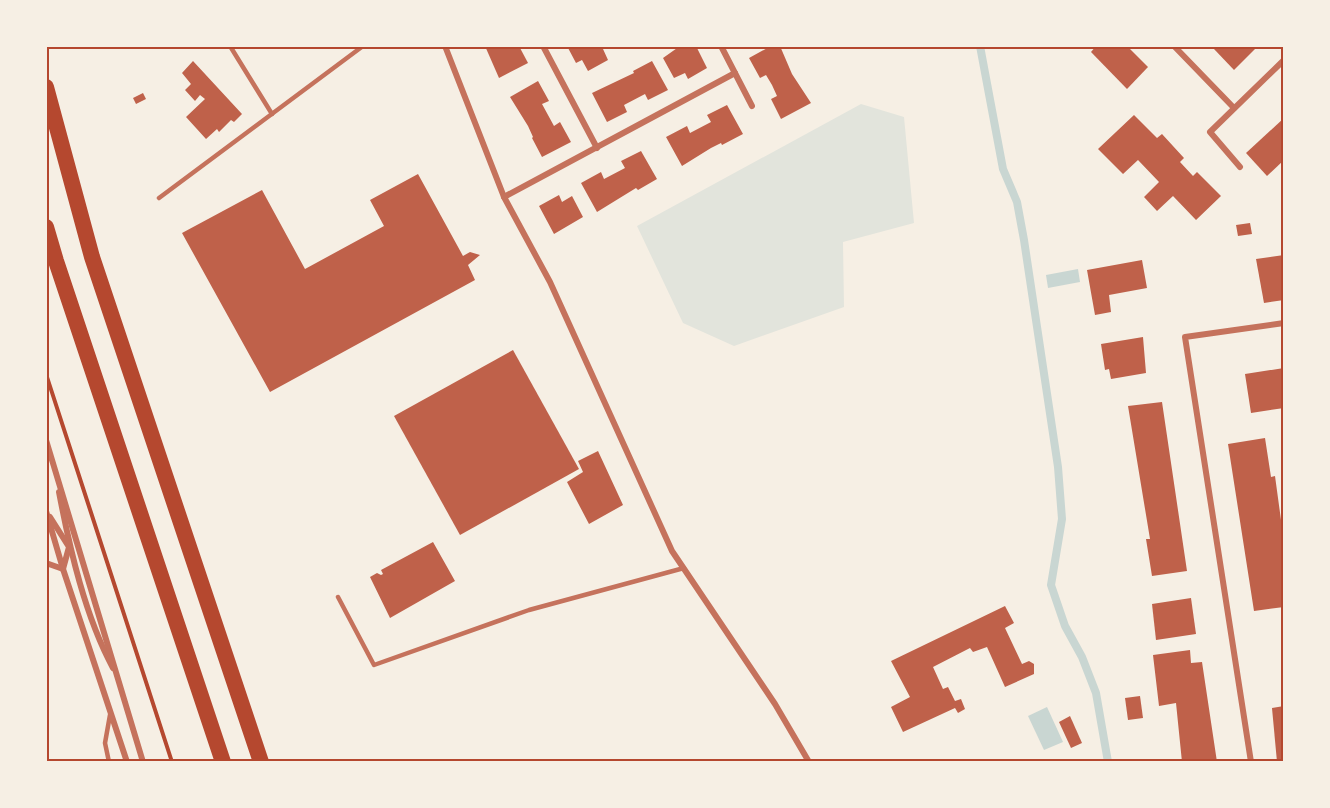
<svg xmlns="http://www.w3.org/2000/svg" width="1330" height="808" font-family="Commissioner,sans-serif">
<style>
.green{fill:#e2e4dc}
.water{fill:#c9d6d2}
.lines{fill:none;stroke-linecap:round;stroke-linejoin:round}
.stream{stroke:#c9d6d2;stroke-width:8}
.building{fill:#bf614a}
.path{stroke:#b5482f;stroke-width:4}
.service{stroke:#c5725c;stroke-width:4.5}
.minor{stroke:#c5725c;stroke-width:6}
.trunk{stroke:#b5482f;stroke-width:16}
.neatline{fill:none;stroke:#b5482f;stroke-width:2}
</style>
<rect width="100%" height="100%" fill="#f6efe4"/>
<!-- green -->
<polygon class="green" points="861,104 904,117 914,223 843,242 844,307 734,346 683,323 637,226"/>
<!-- water -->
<g class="water">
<polygon points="1078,269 1080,282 1048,288 1046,275"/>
<polygon points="1047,707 1063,742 1044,750 1028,716"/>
</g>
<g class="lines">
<!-- stream -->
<polyline class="stream" points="980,46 1003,169 1017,202 1024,240 1058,467 1062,519 1051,585 1065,626 1082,657 1096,693 1108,762"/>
</g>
<!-- building -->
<g class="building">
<polygon points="485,46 519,46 528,63 499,78"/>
<polygon points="567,46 604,46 603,49 608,60 588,71 582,60 576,63"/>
<polygon points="680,46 696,46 707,68 688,79 685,73 674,78 663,58"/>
<polygon points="771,46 780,46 792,74 811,103 781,119 771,99 777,96 772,85 766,75 760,78 749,58"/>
<polygon points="1096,46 1127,46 1148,67 1127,89 1091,52"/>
<polygon points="1216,46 1258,46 1234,70 1214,49"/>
<polygon points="193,61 242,114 234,122 231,120 219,132 217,129 206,139 186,117 205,99 200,95 195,101 185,90 191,84 182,73"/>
<polygon points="652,61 668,90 648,100 645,94 624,105 627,112 607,122 592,93 634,73 633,71"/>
<polygon points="538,81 549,101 542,104 554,126 560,122 571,142 542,157 532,138 533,137 528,126 510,97"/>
<polygon points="143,93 146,99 136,104 133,98"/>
<polygon points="727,105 743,134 722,145 721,143 711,148 682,166 666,137 687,126 690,133 711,122 707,115"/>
<polygon points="1134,115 1157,138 1162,134 1184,158 1180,162 1193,176 1197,172 1221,196 1196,220 1173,196 1157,211 1144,197 1159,182 1138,160 1123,174 1098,149"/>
<polygon points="1284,118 1284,160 1267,176 1246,153"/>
<polygon points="641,151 657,179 638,190 636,188 597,212 581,183 601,172 604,179 625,168 621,161"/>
<polygon points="418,174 463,256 470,252 480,255 468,265 475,280 270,392 182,233 262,190 305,269 384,226 370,200"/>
<polygon points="559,195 562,202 572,196 583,217 554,234 539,206"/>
<polygon points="1250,223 1252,234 1238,236 1236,225"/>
<polygon points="1284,255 1284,300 1264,303 1256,259"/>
<polygon points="1142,260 1147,288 1109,295 1111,312 1095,315 1087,270"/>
<polygon points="1143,337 1146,373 1111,379 1109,369 1105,370 1101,344"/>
<polygon points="513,350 579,469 460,535 394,416"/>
<polygon points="1284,368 1284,408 1251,413 1245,374"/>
<polygon points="1162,402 1187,571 1152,576 1146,539 1150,539 1128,406"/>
<polygon points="1265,438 1271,477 1275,476 1284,542 1284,574 1281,574 1284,607 1254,611 1228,444"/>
<polygon points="598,451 623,505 589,524 567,482 583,472 578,461"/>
<polygon points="433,542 455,581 390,618 370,577 377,573 381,575 383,574 381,570"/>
<polygon points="1191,598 1196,634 1156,640 1152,604"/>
<polygon points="1005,606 1014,623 1005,628 1022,664 1029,661 1034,664 1034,674 1005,687 987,647 973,652 970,648 933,667 943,689 948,687 955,701 961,699 965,709 958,713 955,708 903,732 891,707 910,697 891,661"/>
<polygon points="1190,650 1191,663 1202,662 1217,762 1182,762 1176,703 1159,706 1153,655"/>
<polygon points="1140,696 1143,718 1128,720 1125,698"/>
<polygon points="1284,706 1284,762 1277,762 1272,708"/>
<polygon points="1070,716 1082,743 1071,748 1059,722"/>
</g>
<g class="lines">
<!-- path -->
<polyline class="path" points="46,374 172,762"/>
<!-- service -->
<g class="service">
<polyline points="230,46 272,114"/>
<polyline points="159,198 363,46"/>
<polyline points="338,597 374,665 529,610 684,568"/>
<polyline points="109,762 105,743 110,715"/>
</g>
<!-- minor -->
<g class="minor">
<polyline points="445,46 504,197 550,282 672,551 775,704 809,762"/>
<polyline points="543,46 597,148"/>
<polyline points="721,46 752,106"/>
<polyline points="1174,46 1234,108"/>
<polyline points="1240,167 1210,132 1284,60"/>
<polyline points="504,197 735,73"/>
<polyline points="46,440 143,762"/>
<path d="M59,492C70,550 85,616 113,668"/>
<polyline points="46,511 63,569 127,762"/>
<polyline points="46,563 63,569 69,547 50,517"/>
<polyline points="1251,762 1185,337 1284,323"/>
</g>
<!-- trunk -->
<g class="trunk">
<polyline points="46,87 92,257 261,762"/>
<polyline points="46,227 56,261 223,762"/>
</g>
</g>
<!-- border -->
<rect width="1330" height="808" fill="none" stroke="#f6efe4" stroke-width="96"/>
<rect x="48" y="48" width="1234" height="712" class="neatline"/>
</svg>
